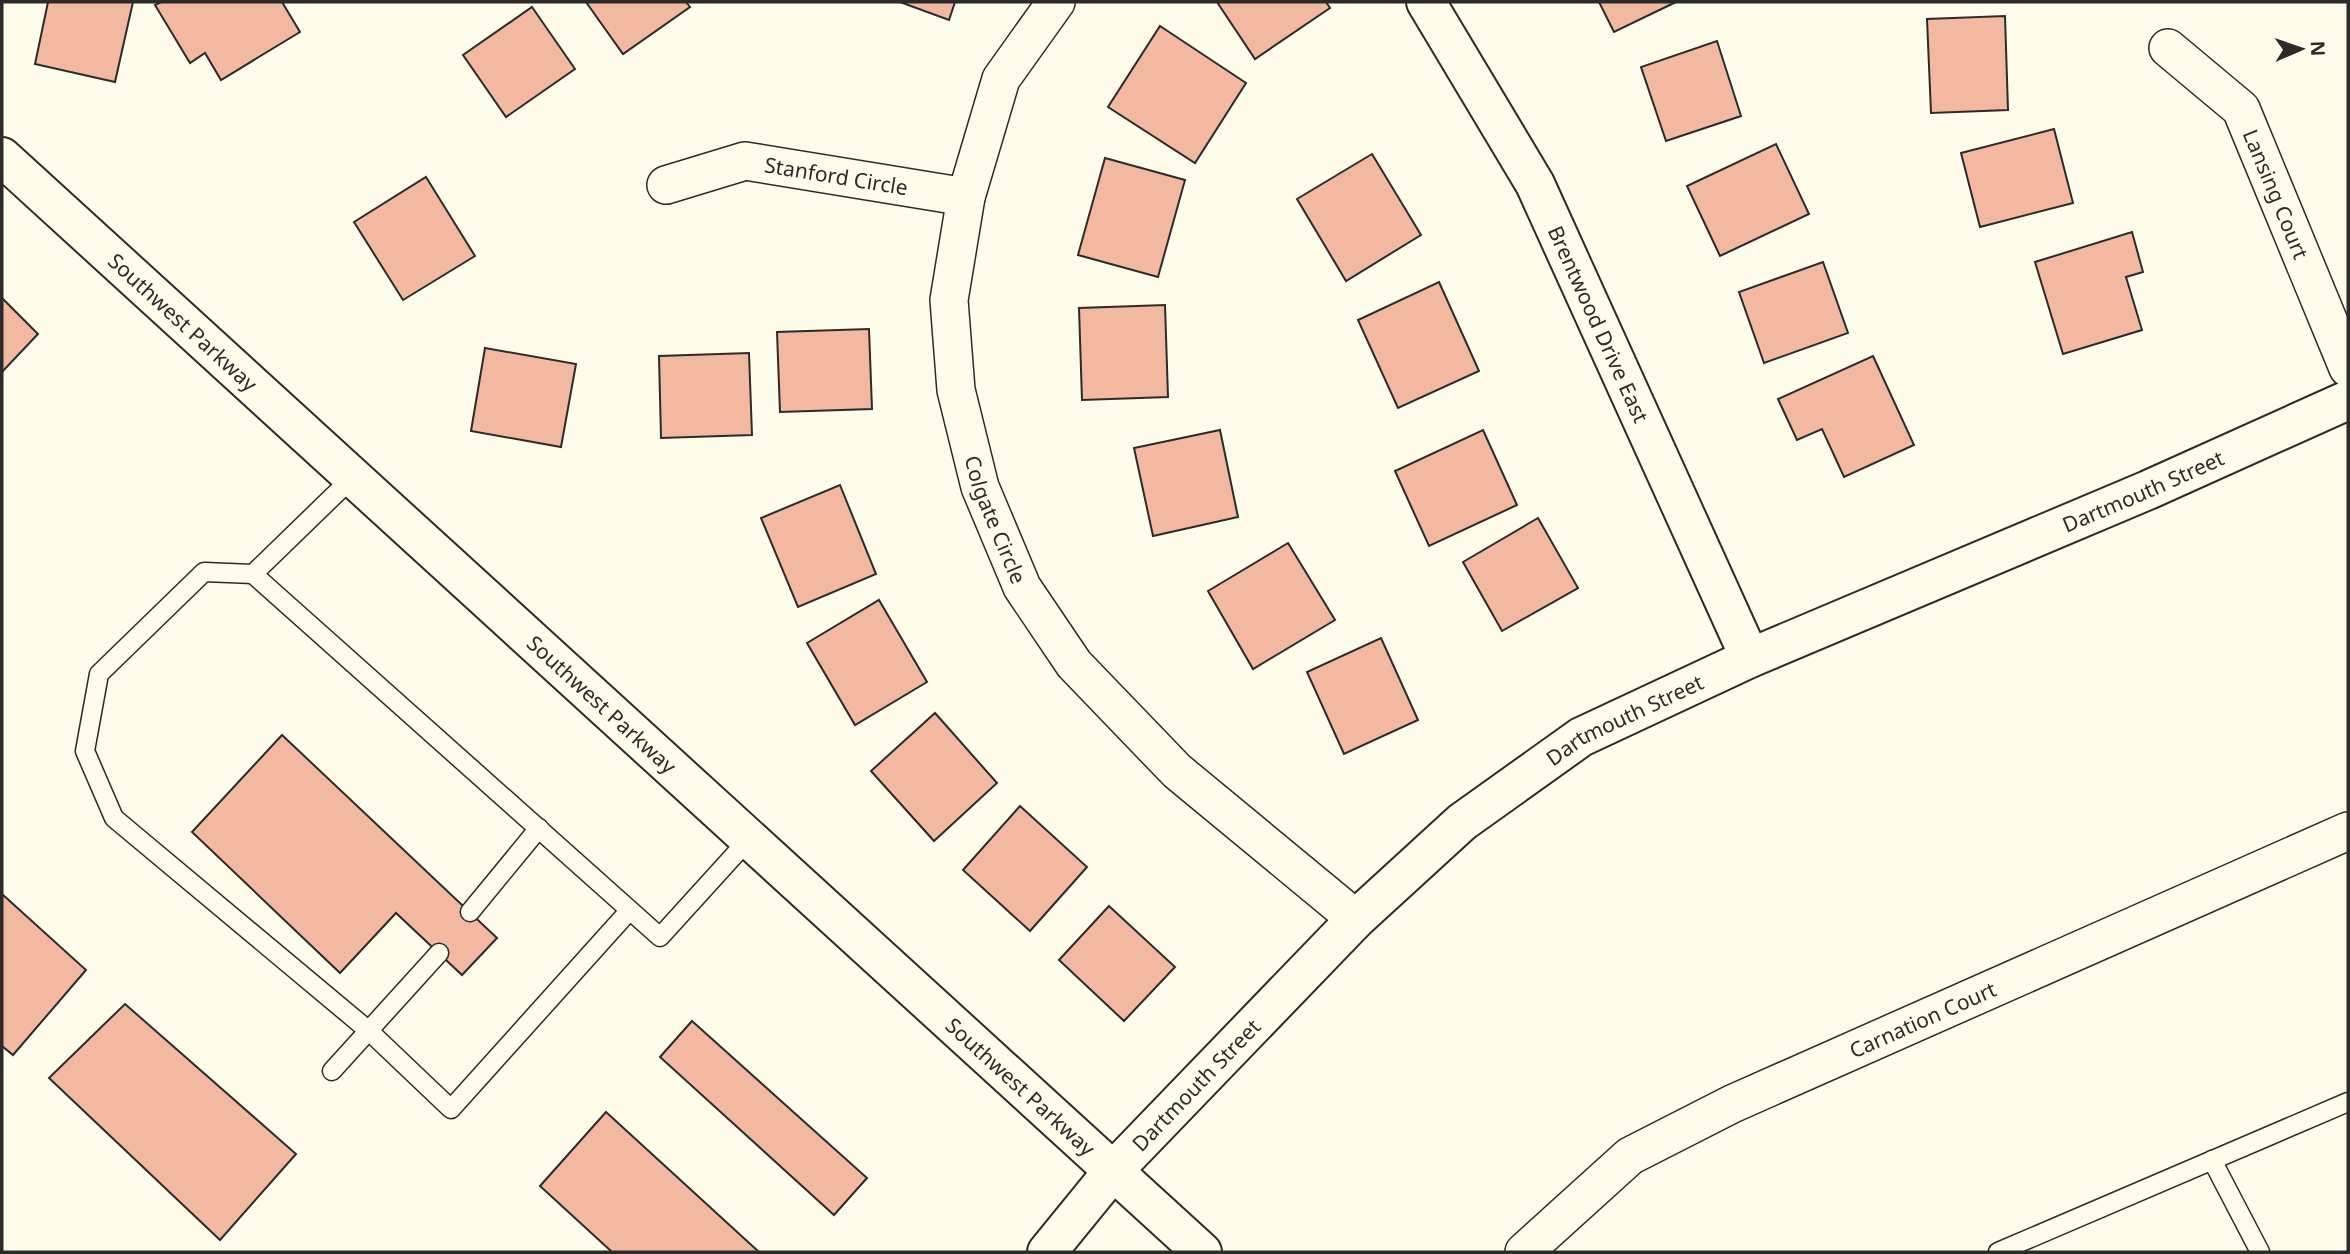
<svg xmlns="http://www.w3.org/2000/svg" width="2350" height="1254" font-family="'Noto Sans',sans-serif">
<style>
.building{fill:#f2b8a0;stroke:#2b2b2b;stroke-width:2}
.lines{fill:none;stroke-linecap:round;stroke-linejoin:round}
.lane-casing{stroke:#2b2b2b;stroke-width:21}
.street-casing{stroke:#2b2b2b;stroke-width:40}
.secondary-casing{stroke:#2b2b2b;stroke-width:42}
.lane{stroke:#fdfbea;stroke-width:18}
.street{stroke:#fdfbea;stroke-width:37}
.secondary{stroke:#fdfbea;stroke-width:38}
.labels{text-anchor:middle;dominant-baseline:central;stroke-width:5;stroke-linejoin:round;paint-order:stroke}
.street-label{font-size:21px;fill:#2b2b2b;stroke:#fdfbea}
</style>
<rect width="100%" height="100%" fill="#fdfbea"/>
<!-- building -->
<g class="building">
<polygon points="48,2 133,2 115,82 35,64"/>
<polygon points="161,2 282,2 300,32 221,80 205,53 190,63 155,5"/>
<polygon points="586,2 686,2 690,7 623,54"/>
<polygon points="900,2 955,2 949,20"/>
<polygon points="1217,2 1326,2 1330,8 1255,59"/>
<polygon points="1599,2 1676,2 1614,32"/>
<polygon points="532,7 575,69 506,117 463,55"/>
<polygon points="2005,16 2008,110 1931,113 1927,19"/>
<polygon points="1160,26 1246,83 1195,163 1108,107"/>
<polygon points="1717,41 1741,116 1666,141 1641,67"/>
<polygon points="2054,129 2073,203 1980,227 1961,153"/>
<polygon points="1776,144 1809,214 1720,256 1687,186"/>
<polygon points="1372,154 1421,235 1346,281 1297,199"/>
<polygon points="1105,158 1185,180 1158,277 1078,255"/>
<polygon points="426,177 475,256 403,300 354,222"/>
<polygon points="2132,232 2143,272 2126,277 2142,330 2063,354 2035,262"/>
<polygon points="1823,262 1848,333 1764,363 1739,292"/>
<polygon points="1439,282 1479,371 1398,408 1358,320"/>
<polygon points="2,298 38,334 2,372"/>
<polygon points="1165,305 1168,397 1082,400 1079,308"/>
<polygon points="869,329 872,409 780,412 777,332"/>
<polygon points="485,348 576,364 561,447 471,431"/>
<polygon points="749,353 752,435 661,438 659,356"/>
<polygon points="1873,356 1914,445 1844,477 1822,429 1797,440 1778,399"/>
<polygon points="1220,430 1238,517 1153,536 1134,448"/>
<polygon points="1483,430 1517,505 1429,546 1395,471"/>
<polygon points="840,485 876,574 798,607 761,518"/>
<polygon points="1538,518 1578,588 1502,631 1463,562"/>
<polygon points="1288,543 1335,620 1253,669 1208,591"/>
<polygon points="879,600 927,682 855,725 807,643"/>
<polygon points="1381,638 1418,720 1344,754 1307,672"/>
<polygon points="935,713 997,783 934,841 871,771"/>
<polygon points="282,735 497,938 462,975 396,913 340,973 192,832"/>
<polygon points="1020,806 1087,867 1030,931 963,870"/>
<polygon points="2,894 86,970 13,1055 2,1046"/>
<polygon points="1109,906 1175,967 1124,1021 1059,960"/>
<polygon points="125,1004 296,1154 220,1240 49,1078"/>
<polygon points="692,1021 867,1178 834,1215 660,1057"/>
<polygon points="606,1112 759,1252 612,1252 540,1186"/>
</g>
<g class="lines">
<defs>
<g id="lane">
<polyline points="353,477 253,574 660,937 749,839"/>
<polyline points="253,574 204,572 99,674 85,751 114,818 369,1031 451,1109 629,911"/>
<polyline points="470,912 539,828"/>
<polyline points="332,1071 439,953"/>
<polyline points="2212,1160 2260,1252"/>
<polyline points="1998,1252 2348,1102"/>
</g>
<g id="street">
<path id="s1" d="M1056,2L1001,79L966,197L949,300L956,390L980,487L1022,587L1074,664L1177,771L1356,919"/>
<path id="s2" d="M2168,48L2241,109L2348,368"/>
<path id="s3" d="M666,185L745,161L966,197"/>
<path id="s4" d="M1524,1252L1630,1156L1732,1104L2348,831"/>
</g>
<g id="secondary">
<path id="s5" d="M1426,2L1535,184L1750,658"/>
<path id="s6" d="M2,157L1202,1252"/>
<path id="s7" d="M1047,1252L1113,1171L1356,919L1462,822L1581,737L1750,658L2148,490L2348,400"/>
</g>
</defs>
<!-- lane casing -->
<use href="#lane" class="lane-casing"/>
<!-- street casing -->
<use href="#street" class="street-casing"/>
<!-- secondary casing -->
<use href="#secondary" class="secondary-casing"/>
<!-- lane -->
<use href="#lane" class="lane"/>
<!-- street -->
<use href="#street" class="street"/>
<!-- secondary -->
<use href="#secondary" class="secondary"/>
</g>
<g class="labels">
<!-- street labels -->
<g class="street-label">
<text stroke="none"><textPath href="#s3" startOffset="175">Stanford Circle</textPath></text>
<text stroke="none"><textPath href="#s2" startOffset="187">Lansing Court</textPath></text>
<text stroke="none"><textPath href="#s6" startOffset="245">Southwest Parkway</textPath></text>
<text stroke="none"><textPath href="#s5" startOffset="366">Brentwood Drive East</textPath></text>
<text stroke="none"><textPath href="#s7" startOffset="1358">Dartmouth Street</textPath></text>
<text stroke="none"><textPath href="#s1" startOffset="548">Colgate Circle</textPath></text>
<text stroke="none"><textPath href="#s6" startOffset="812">Southwest Parkway</textPath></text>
<text stroke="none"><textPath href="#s7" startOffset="791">Dartmouth Street</textPath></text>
<text stroke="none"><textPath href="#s4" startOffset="466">Carnation Court</textPath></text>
<text stroke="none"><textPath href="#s7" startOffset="224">Dartmouth Street</textPath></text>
<text stroke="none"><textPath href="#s6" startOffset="1379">Southwest Parkway</textPath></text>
</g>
</g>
<!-- border -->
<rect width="2350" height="1254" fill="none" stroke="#2b2b2b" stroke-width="7"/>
<!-- north arrow -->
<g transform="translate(2301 49) rotate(88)" stroke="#fdfbea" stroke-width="5" paint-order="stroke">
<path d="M0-5L12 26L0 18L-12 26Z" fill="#2b2b2b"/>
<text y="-10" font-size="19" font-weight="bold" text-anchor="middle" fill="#2b2b2b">N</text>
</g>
</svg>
